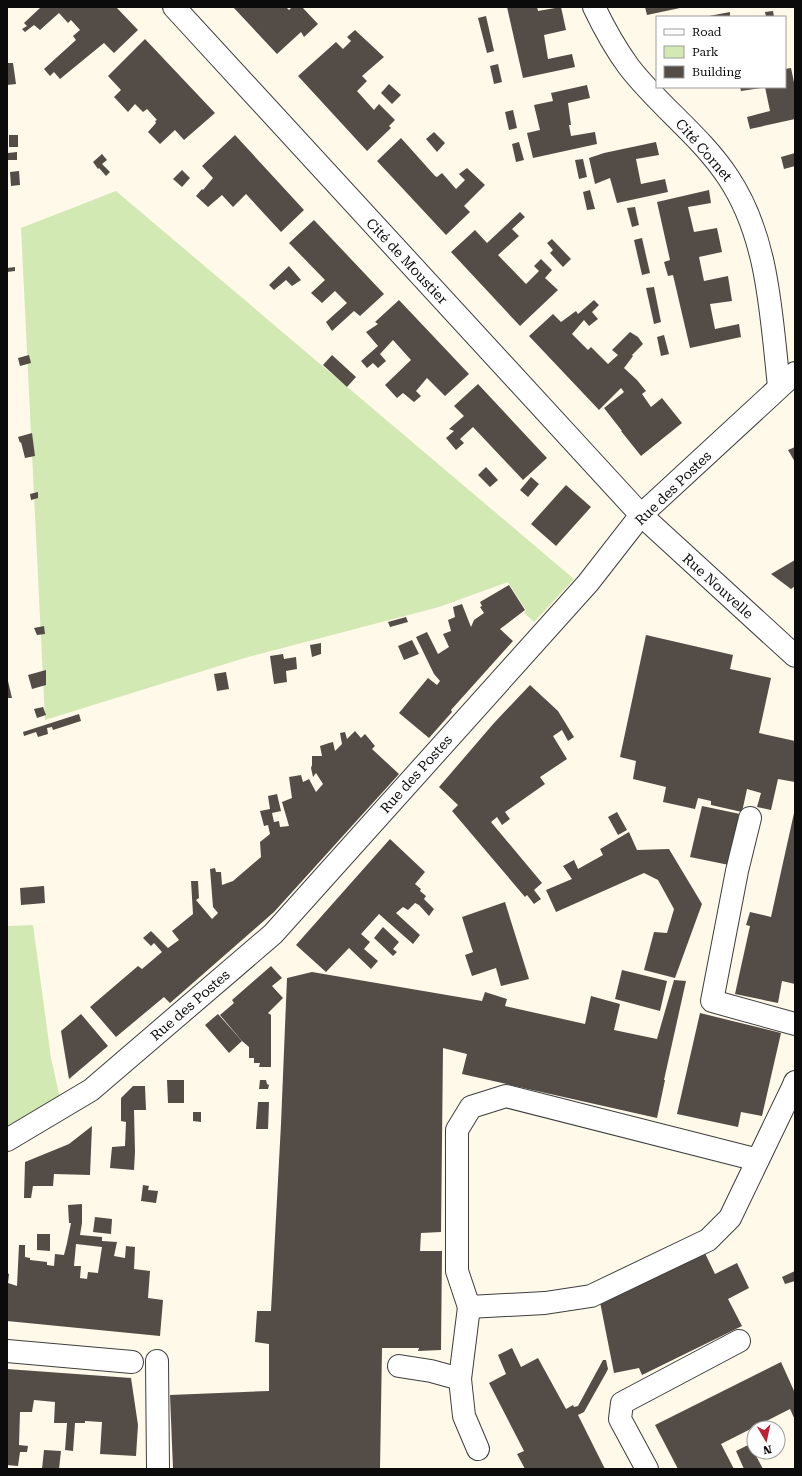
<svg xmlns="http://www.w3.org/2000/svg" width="802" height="1476" font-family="'Roboto Serif',serif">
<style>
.green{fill:#d3e9b3}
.building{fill:#544c47;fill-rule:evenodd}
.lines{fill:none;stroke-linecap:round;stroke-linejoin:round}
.minor-casing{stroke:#3e3e3e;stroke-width:24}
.minor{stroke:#fff;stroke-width:22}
.labels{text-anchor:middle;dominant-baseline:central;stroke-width:4;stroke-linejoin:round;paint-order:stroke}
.street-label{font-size:14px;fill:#0b0b0b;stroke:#fff}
</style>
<rect width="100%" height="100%" fill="#fff9e9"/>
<!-- green -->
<g class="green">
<polygon points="116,191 574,579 534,622 524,613 526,610 508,582 439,607 248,657 45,720 21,228"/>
<polygon points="33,925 51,1058 60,1098 7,1126 7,926"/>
</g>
<!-- building -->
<g class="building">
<polygon points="41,7 116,7 138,30 114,53 104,43 60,79 54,72 50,76 44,69 76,40 73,36 80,30 71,20 68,23 59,13 40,30 34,25 25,32 22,29 27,26 24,23"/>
<polygon points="233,7 286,7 289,10 292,7 302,7 318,24 304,37 301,32 277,54"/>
<polygon points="507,7 537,7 538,11 561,7 566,30 544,35 548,59 572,54 575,67 523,78"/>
<polygon points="645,7 679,7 680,8 647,15"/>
<polygon points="773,11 774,17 766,17 765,12"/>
<polygon points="730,12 730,17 709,17 709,16"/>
<polygon points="486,16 494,51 487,53 478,18"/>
<polygon points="355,30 384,57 362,76 367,81 357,91 374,110 379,104 395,120 389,126 391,128 367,151 298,76 336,42 343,49 351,41 347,37"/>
<polygon points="145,39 215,113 184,140 175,130 160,144 148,132 156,123 155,121 157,120 147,109 143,112 135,104 128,112 114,97 121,90 108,76"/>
<polygon points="7,63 13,63 16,84 7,85"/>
<polygon points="498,64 502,82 494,84 490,66"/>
<polygon points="791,68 795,87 795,119 750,129 747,117 770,111 765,87 785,87 785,69"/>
<polygon points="389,84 401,95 392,104 381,93"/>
<polygon points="587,85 590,98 568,103 571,125 569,125 571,136 595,132 597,144 533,158 527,133 540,130 534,105 553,101 551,93"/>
<polygon points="740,87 761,87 761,88 741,91"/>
<polygon points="513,110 517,128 509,130 505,112"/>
<polygon points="434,132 445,143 437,152 426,139"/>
<rect x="9" y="135" width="9" height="12"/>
<polygon points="235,135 304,210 281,232 246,194 233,207 222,195 208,207 196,196 202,189 203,190 213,178 202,166"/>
<polygon points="401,138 435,176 437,177 442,173 456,189 465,180 459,174 467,168 485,185 464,206 470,212 446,235 377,161"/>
<polygon points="519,142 524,160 516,162 512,144"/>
<polygon points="656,142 659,155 636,159 641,184 665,179 668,192 617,203 610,178 595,184 589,158 604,153"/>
<polygon points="17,152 17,160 8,160 8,153"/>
<polygon points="795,153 795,166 784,169 781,157"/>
<polygon points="102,154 107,160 102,164 110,172 106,176 99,168 98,169 93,162"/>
<polygon points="583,159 587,177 579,179 575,160"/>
<polygon points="182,170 190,178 182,187 173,179"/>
<polygon points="19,171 20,185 11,186 10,172"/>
<polygon points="590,190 595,209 587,210 583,192"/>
<polygon points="709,190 711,203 688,207 694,232 717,228 722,252 699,257 704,281 728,276 732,301 710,304 715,329 739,324 741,337 690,348 673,275 668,276 664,262 670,260 657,202"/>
<polygon points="635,207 639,225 632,227 627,208"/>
<polygon points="520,212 525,217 512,229 519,236 498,255 526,284 539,271 534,266 541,259 552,270 545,278 558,290 520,326 451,252 475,230 487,243"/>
<polygon points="314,220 384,294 360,316 354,311 332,331 326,322 347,303 335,291 322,303 311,293 325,280 289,243"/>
<polygon points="642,238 650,273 642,275 634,240"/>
<polygon points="552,239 571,259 563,267 550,253 553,250 547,243"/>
<polygon points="289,266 301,280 292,286 286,280 274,290 269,285"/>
<polygon points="15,267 15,271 7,272 7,268"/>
<polygon points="654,287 661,322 654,324 646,288"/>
<polygon points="399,300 469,374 445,396 427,378 416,391 421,396 414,402 403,393 397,398 385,385 411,360 393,340 380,354 386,361 378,368 373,363 367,368 361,361 378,346 366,332 378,324 375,322"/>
<polygon points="594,300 599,305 592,312 598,319 589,326 584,320 572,334 588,350 591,347 608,364 618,355 612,350 630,332 638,337 643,344 632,355 633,356 624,368 637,380 646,391 642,394 651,407 662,398 682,423 641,456 621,431 622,431 604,408 624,392 621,388 599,410 529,336 553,314 561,322 576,311 578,314"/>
<polygon points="664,335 669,354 661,356 657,337"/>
<polygon points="29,355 31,363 20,366 18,358"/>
<polygon points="332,355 356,377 347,387 323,365"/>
<polygon points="478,384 547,458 523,480 473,427 460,439 464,443 456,450 446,438 454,431 449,429 464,416 454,406"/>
<polygon points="32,433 35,456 25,458 21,442 20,443 18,437"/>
<polygon points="795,447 795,462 788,450"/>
<polygon points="486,467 498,480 490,487 478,475"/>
<polygon points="531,477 539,484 528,497 520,490"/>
<polygon points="566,485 591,507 556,546 531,524"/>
<polygon points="38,492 38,498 31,500 30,494"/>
<polygon points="795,560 795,586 791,589 771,574"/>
<polygon points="509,585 525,610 500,629 513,641 451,710 452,712 429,738 399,713 428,678 437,685 440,681 434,674 416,637 427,632 438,654 449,647 443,634 451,631 448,620 455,617 453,607 462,604 471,627 474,620 484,613 480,607 482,606 480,602"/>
<polygon points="406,617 408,622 390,627 388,622"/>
<polygon points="44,626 45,634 37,635 34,628"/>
<polygon points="646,635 733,655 730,669 771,678 759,733 795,741 795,782 778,779 771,810 757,807 761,793 747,789 742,812 711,805 711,801 698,798 695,809 663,802 666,787 633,779 636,761 620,757"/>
<polygon points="412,640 419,654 404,660 398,646"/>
<polygon points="321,643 321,654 312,657 310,645"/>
<polygon points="283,654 284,659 296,657 297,669 286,671 287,682 274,684 270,656"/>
<polygon points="46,670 46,685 32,689 28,675"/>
<polygon points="226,672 229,689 217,691 214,674"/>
<polygon points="7,681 8,681 12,698 7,698"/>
<polygon points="530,685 558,711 574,737 568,741 562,730 553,736 567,759 540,777 545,784 505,812 510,819 502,825 497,817 491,822 542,883 534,890 541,899 534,904 527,895 525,897 452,811 458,805 439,787 494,723"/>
<polygon points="43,707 46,715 37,718 34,709"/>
<polygon points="79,714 81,721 53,730 52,727 47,728 48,734 38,737 36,732 24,736 23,732"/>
<polygon points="355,731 361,738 365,734 375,746 372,749 399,774 274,912 170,1003 164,997 116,1037 90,1007 138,966 142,969 162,952 154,943 151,946 143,938 151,931 168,948 179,940 172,931 193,914 191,881 198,881 199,898 196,900 212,919 218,913 213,907 210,869 215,868 216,872 221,872 222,885 233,881 261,857 260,842 270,834 268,825 264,826 260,811 270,809 268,796 277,794 281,811 272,813 274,822 279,821 280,827 289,826 282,802 292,798 289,777 301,775 303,782 309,779 316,792 323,784 316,773 313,777 311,768 312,765 312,756 322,756 320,746 329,743 333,742 335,751 342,744 340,733 345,732 347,739"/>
<polygon points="702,806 740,814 729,865 690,857"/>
<polygon points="617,812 627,830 618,835 608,817"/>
<polygon points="794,813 795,984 782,981 778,1003 735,994 750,926 746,925 750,912 771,917"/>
<polygon points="629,832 637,850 669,849 702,904 675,978 644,970 654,932 667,933 674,909 658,880 644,873 556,912 546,890 572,879 563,866 574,860 578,869 603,855 600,849"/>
<polygon points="390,839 425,872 415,884 421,889 420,891 426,896 424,899 434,909 429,916 419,905 415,903 408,910 403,907 396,913 420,935 413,944 379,914 361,934 370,942 364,949 378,961 371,969 349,948 326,972 296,945"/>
<polygon points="44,886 45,903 21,905 20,888"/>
<polygon points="505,902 529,979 501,986 496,968 472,976 465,955 473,952 462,917"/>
<polygon points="383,927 399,942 393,949 397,952 393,956 374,938"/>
<polygon points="271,966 282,978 272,986 283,998 268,1013 271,1015 271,1067 259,1067 260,1063 254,1063 254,1058 249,1058 249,1047 242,1041 220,1015 234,1003 232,1000"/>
<polygon points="622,970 667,981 660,1011 615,999"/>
<polygon points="312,972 482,1001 485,992 507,999 505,1006 585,1024 591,996 620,1004 614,1030 657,1039 674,980 686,981 664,1080 665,1080 657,1118 462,1074 467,1054 443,1048 441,1232 421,1233 420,1251 442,1251 441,1350 418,1351 419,1348 382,1348 380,1469 173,1469 170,1395 269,1391 269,1344 255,1342 257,1311 271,1311 281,1124 287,978"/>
<polygon points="700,1013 781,1033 762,1116 741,1112 738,1127 677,1114"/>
<polygon points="81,1014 108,1046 69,1079 61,1031"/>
<polygon points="218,1014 242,1041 229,1053 205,1025"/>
<polygon points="167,1080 184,1080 184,1103 168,1103"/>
<polygon points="260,1080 266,1080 267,1084 269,1085 268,1089 259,1089"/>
<polygon points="133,1086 145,1086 146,1110 134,1110 135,1152 134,1170 110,1168 112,1147 125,1146 126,1122 121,1121 121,1098"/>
<polygon points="258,1102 269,1102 268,1129 256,1129"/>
<polygon points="193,1112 201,1112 201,1122 193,1121"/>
<polygon points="92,1126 90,1175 54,1174 53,1186 33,1186 31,1198 24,1198 25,1162 69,1144"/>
<polygon points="143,1185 149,1186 148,1190 158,1191 156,1203 141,1201"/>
<path d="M82,1204V1223L80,1235L102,1237V1241L117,1242L114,1256L125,1258L126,1246L135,1247L134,1269L150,1271L148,1298L163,1300L160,1336L7,1321V1273L9,1274L8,1283L17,1286L19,1245H25V1257L30,1258V1260L47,1262V1265L54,1266L55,1254L64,1255L67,1243L71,1223H69L68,1205ZM76,1244L102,1247L98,1273L88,1272L87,1279L80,1278L81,1266H74Z"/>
<polygon points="95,1217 112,1219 111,1234 93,1232"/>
<polygon points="37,1234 50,1234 50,1251 37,1250"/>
<polygon points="703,1249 715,1274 737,1263 749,1288 728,1299 742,1326 642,1375 639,1368 614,1373 600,1302"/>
<polygon points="795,1271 795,1281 785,1284 782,1277"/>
<polygon points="512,1348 521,1367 538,1358 566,1409 573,1405 574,1407 578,1406 603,1360 606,1360 608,1369 606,1373 584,1412 578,1415 605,1469 525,1469 517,1454 524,1451 489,1383 506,1374 498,1355"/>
<polygon points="781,1362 795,1393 795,1420 790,1409 721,1444 734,1469 678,1469 655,1425"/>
<polygon points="7,1369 131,1378 138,1425 136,1456 100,1454 102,1422 85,1421 85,1423 75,1423 73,1451 65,1450 67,1423 54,1423 55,1402 34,1400 32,1412 20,1412 19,1445 28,1446 27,1452 20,1452 18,1466 7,1465"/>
<polygon points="750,1444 754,1452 763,1469 744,1469 736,1451"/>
<polygon points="44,1450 61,1451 59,1469 42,1469"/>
</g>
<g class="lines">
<defs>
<g id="minor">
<polyline points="174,7 641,515 795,656"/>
<path d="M594,7C604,28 615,48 629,67C659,106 701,136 728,177C769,238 771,316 779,386"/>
<polyline points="750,818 737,871 712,1001 795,1024"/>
<polyline points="7,1140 91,1090 273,934 588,583 641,515 795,373"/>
<polyline points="758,1160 506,1096 471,1107 457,1130 457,1271 469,1307 545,1303 591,1296 708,1240 730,1218 793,1087 795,1082"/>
<polyline points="469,1307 460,1379 464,1416 478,1449"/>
<polyline points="7,1351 132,1362"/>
<polyline points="157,1361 158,1469"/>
<polyline points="399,1366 431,1371 460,1379"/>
<polyline points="647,1469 620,1419 622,1403 739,1341"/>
</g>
</defs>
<!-- minor casing -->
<use href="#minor" class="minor-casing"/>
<!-- minor -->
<use href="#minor" class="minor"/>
</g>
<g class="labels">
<!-- street labels -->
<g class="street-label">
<text transform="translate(704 150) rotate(49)">Cité Cornet</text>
<text transform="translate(407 261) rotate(47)">Cité de Moustier</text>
<text transform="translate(673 488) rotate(-44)">Rue des Postes</text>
<text transform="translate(718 586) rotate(42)">Rue Nouvelle</text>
<text transform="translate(416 774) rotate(-48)">Rue des Postes</text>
<text transform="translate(190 1005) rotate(-41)">Rue des Postes</text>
</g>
</g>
<!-- border -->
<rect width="802" height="1476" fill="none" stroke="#0b0b0b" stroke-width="16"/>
<!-- legend -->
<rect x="656" y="16" width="130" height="72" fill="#ffffff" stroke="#9d9d9d"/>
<rect x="664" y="29" width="20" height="6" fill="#ffffff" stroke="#9d9d9d"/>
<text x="692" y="36" font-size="12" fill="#0b0b0b">Road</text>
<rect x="664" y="46" width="20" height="12" fill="#d3e9b3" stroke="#9d9d9d"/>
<text x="692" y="56" font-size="12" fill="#0b0b0b">Park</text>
<rect x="664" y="66" width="20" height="12" fill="#544c47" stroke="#9d9d9d"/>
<text x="692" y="76" font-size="12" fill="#0b0b0b">Building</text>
<!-- north arrow -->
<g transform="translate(766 1440) rotate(171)"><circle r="19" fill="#ffffff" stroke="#9d9d9d"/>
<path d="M0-3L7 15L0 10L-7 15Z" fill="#bd2133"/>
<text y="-6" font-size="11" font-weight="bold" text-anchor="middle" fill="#0b0b0b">N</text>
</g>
</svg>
